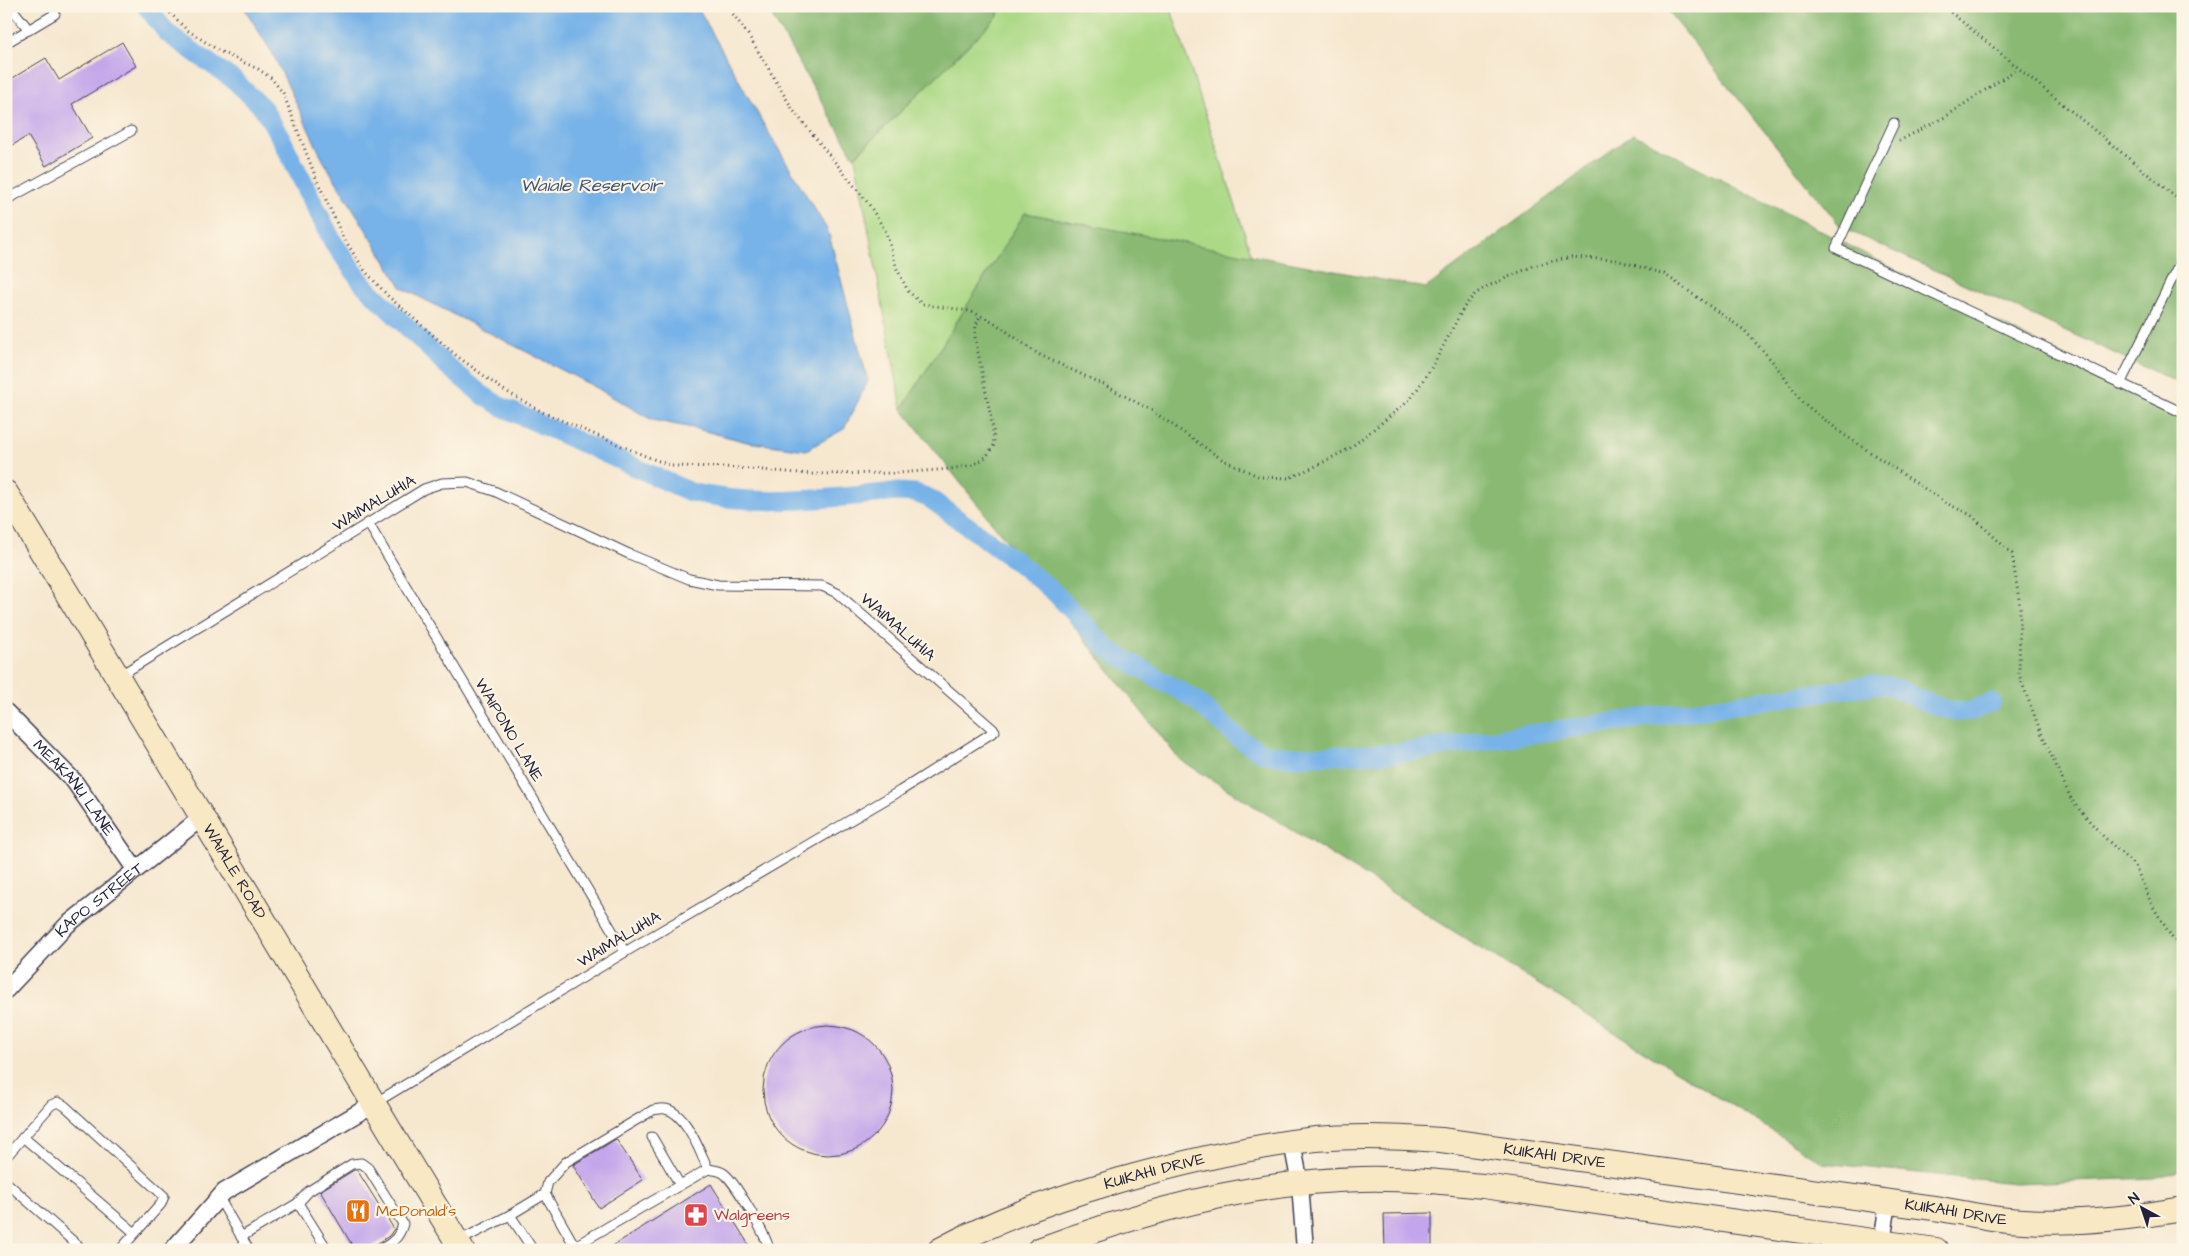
<svg xmlns="http://www.w3.org/2000/svg" width="2189" height="1256" font-family="'Architects Daughter',sans-serif">
<style>
.green{fill:#acd986;stroke:#677e60}
.forest{fill:#89b973;stroke:#566e57}
.water{fill:#77b2e8;stroke:#4c6a92}
.lines{fill:none;stroke-linecap:round;stroke-linejoin:round}
.canal{stroke:#77b2e8;stroke-width:19}
.building{fill:#c3a5eb}
.lane-casing{stroke:#424051;stroke-width:11}
.street-casing{stroke:#424051;stroke-width:19}
.secondary-casing{stroke:#424051;stroke-width:26}
.path{stroke:#424051;stroke-width:3;stroke-dasharray:1 4;stroke-linecap:butt}
.lane{stroke:#fff;stroke-width:9}
.street{stroke:#fff;stroke-width:16}
.secondary{stroke:#f8e8c3;stroke-width:24}
.labels{text-anchor:middle;dominant-baseline:central;stroke-width:4.5;stroke-linejoin:round;paint-order:stroke}
.street-label{font-size:16px;fill:#22223b;stroke:#fcf5e5}
.food-label{font-size:16px;fill:#c56008;stroke:#fcf5e5;text-anchor:start}
.health-label{font-size:16px;fill:#be3a42;stroke:#fcf5e5;text-anchor:start}
.water-label{font-size:18px;font-style:italic;fill:#405478;stroke:#fcf5e5}
</style>
<rect width="100%" height="100%" fill="#fcf5e5"/>
<filter id="ink" filterUnits="userSpaceOnUse"><feTurbulence type="fractalNoise" baseFrequency=".02" numOctaves="2"/><feDisplacementMap in="SourceGraphic" scale="10" xChannelSelector="R" yChannelSelector="G"/><feConvolveMatrix kernelMatrix="1 2 1 2 8 2 1 2 1" color-interpolation-filters="sRGB"/></filter>
<filter id="wash" filterUnits="userSpaceOnUse"><feTurbulence type="fractalNoise" baseFrequency=".0096" numOctaves="4" result="noise"/><feDisplacementMap in="SourceGraphic" scale="20" xChannelSelector="R" yChannelSelector="G"/><feGaussianBlur stdDeviation="1.12" result="paint"/><feColorMatrix in="noise" values="0 0 0 0 0 0 0 0 0 0 0 0 0 0 0 0 0 1.4 0 .05"/><feComposite in="paint" operator="in"/></filter>
<g filter="url(#wash)">
<rect width="100%" height="100%" fill="#f6e7cf"/>
<!-- green -->
<polygon class="green" points="998,6 1170,6 1252,256 1025,213 902,409 855,157 998,16"/>
<!-- forest -->
<g class="forest">
<polygon points="766,6 998,6 998,16 854,157"/>
<polygon points="1664,6 2183,6 2183,385 1841,227"/>
<polygon points="1633,134 2183,418 2183,1170 2154,1178 2014,1183 1823,1163 1179,759 902,409 1025,213 1426,288"/>
</g>
<!-- water -->
<polygon class="water" points="243,6 697,6 764,125 828,231 868,381 844,429 806,450 747,442 693,428 652,420 597,388 402,288 323,160 273,54"/>
<g class="lines">
<!-- canal -->
<path class="canal" d="M146,6L167,33L235,81L263,108L281,138L333,242L363,284L445,364L481,394L500,406L690,492C760,508 827,498 898,492L915,493L929,498L1017,562L1055,593L1109,650L1194,699L1238,738L1263,753L1289,757L1398,753L1872,685H1885L1894,687C1913,695 1949,716 1970,711C1977,709 1985,705 1992,702"/>
</g>
<g id="blocks">
<!-- building -->
<g class="building">
<polygon points="122,42 136,66 72,104 92,138 46,166 28,136 6,149 6,82 46,58 59,80"/>
<circle cx="828" cy="1090" r="65"/>
<polygon points="616,1139 643,1180 599,1208 573,1165"/>
<polygon points="354,1170 357,1170 394,1229 389,1236 367,1250 355,1250 320,1191"/>
<polygon points="711,1184 752,1250 606,1250"/>
<polygon points="1432,1213 1432,1250 1385,1250 1384,1214"/>
</g>
</g>
</g>
<g filter="url(#ink)">
<use href="#blocks" fill-opacity="0" stroke="#424051" stroke-width="1"/>
<g class="lines">
<defs>
<g id="lane">
<polyline points="10,6 29,30"/>
<polyline points="6,43 55,14"/>
<polyline points="1894,123 1836,248 2183,413"/>
<polyline points="6,200 131,131"/>
<polyline points="2120,384 2183,257"/>
<polyline points="368,523 625,952"/>
<polyline points="119,676 424,489 442,483 467,482 494,491 629,554 689,579 718,585 822,586 837,593 995,731 900,791 625,952 375,1103"/>
<polyline points="23,1137 135,1233"/>
<polyline points="652,1137 680,1185"/>
<polyline points="6,1157 51,1105 58,1102 65,1106 164,1196 161,1204 120,1250"/>
<polyline points="6,1182 83,1250"/>
<path d="M545,1194L548,1182L566,1162L653,1110C656,1110 661,1108 665,1109C686,1112 700,1152 708,1169"/>
<polyline points="219,1198 249,1250"/>
<path d="M298,1203L309,1191L352,1164L361,1163L368,1168L403,1224C399,1238 392,1243 380,1250"/>
<polyline points="510,1215 545,1194 577,1250"/>
<polyline points="241,1237 298,1203 325,1246 325,1250"/>
<path d="M575,1246L708,1169C712,1170 719,1170 723,1173C733,1178 768,1238 769,1250"/>
<polyline points="441,1250 510,1215 533,1250"/>
</g>
<g id="street">
<path id="s1" d="M6,712L74,781L135,869"/>
<path id="s2" d="M6,990L67,925L201,818"/>
<polyline points="1292,1142 1300,1184 1305,1250"/>
<polyline points="172,1250 224,1192 375,1103"/>
<polyline points="1881,1250 1888,1202"/>
</g>
<g id="secondary">
<path id="s3" d="M6,493C160,744 309,998 462,1250"/>
<path id="s4" d="M940,1250C997,1219 1057,1198 1120,1180C1184,1162 1250,1146 1316,1139C1358,1135 1400,1137 1441,1140L1941,1209C1963,1213 1986,1218 2008,1220C2066,1225 2126,1219 2183,1209"/>
<path d="M1039,1250C1140,1212 1254,1181 1362,1179C1403,1178 1443,1182 1483,1186L1936,1250"/>
</g>
</defs>
<!-- lane casing -->
<use href="#lane" class="lane-casing"/>
<!-- street casing -->
<use href="#street" class="street-casing"/>
<!-- secondary casing -->
<use href="#secondary" class="secondary-casing"/>
<!-- path -->
<g class="path">
<polyline points="163,6 187,30 221,52 258,69 271,78 283,93 316,178 343,237 365,271 389,297 457,356 502,389 544,413 643,455 672,466 725,467 812,474 898,473 950,469 973,465 986,457 994,445 993,428 975,337 976,325 980,316"/>
<polyline points="727,6 749,36 793,110 868,203 886,232 897,269 908,291 922,304 970,311 992,321 1038,354 1102,384 1151,410 1223,460 1260,477 1289,478 1316,466 1350,448 1410,400 1432,367 1464,307 1475,294 1486,287 1533,266 1571,257 1616,260 1664,274 1744,330 1774,363 1802,402 1843,434 1946,503 1971,515 2012,554 2020,606 2019,675 2040,730 2072,801 2101,834 2135,866 2152,905 2174,941 2183,945"/>
<polyline points="1943,6 2183,203"/>
<polyline points="1899,141 1945,117 2018,68"/>
<polyline points="2183,500 2183,521"/>
</g>
<!-- lane -->
<use href="#lane" class="lane"/>
<!-- street -->
<use href="#street" class="street"/>
<!-- secondary -->
<use href="#secondary" class="secondary"/>
</g>
</g>
<!-- icons -->
<defs>
<symbol id="restaurant-square" viewBox="-11 -11 22 22"><rect x="-9" y="-9" width="18" height="18" rx="4" fill="#e8710a" stroke="#fcf5e5"/><path d="M-5-6h1v4h1v-4h1v4h1v-4h1v5L-1.5 .5V6h-2V.5L-5-1ZM5-6V6H3V1.5H1.5Q1.5-4 5-6Z" fill="#fff"/></symbol>
<symbol id="pharmacy-square" viewBox="-11 -11 22 22"><rect x="-9" y="-9" width="18" height="18" rx="4" fill="#e0444e" stroke="#fcf5e5"/><path d="M-2-6h4v4h4v4h-4v4h-4v-4h-4v-4h4Z" fill="#fff"/></symbol>
</defs>
<g fill-rule="evenodd">
<use href="#restaurant-square" x="344" y="1197" width="28" height="28"/>
<use href="#pharmacy-square" x="682" y="1201" width="28" height="28"/>
</g>
<g class="labels">
<!-- street labels -->
<g class="street-label">
<text transform="translate(374 503) rotate(-31)">WAIMALUHIA</text>
<text transform="translate(898 627) rotate(41)">WAIMALUHIA</text>
<text transform="translate(509 730) rotate(59)">WAIPONO LANE</text>
<text stroke="none"><textPath href="#s1" startOffset="102">MEAKANU LANE</textPath></text>
<text stroke="none"><textPath href="#s3" startOffset="442">WAIALE ROAD</textPath></text>
<text stroke="none"><textPath href="#s2" startOffset="130">KAPO STREET</textPath></text>
<text transform="translate(619 939) rotate(-31)">WAIMALUHIA</text>
<text stroke="none"><textPath href="#s4" startOffset="634">KUIKAHI DRIVE</textPath></text>
<text stroke="none"><textPath href="#s4" startOffset="229">KUIKAHI DRIVE</textPath></text>
<text stroke="none"><textPath href="#s4" startOffset="1039">KUIKAHI DRIVE</textPath></text>
</g>
<!-- food labels -->
<g class="food-label">
<text x="376" y="1211">McDonald's</text>
</g>
<!-- health labels -->
<g class="health-label">
<text x="714" y="1215">Walgreens</text>
</g>
<!-- water labels -->
<g class="water-label">
<text x="591" y="185">Waiale Reservoir</text>
</g>
</g>
<!-- margin -->
<rect width="2189" height="1256" fill="none" stroke="#fcf5e5" stroke-width="25"/>
<!-- north arrow -->
<g transform="translate(2142 1208) rotate(320)" stroke="#fcf5e5" stroke-width="4" paint-order="stroke">
<path d="M0-4L9 19L0 12L-9 19Z" fill="#22223b"/>
<text y="-8" font-size="14" font-weight="bold" text-anchor="middle" fill="#22223b">N</text>
</g>
</svg>
